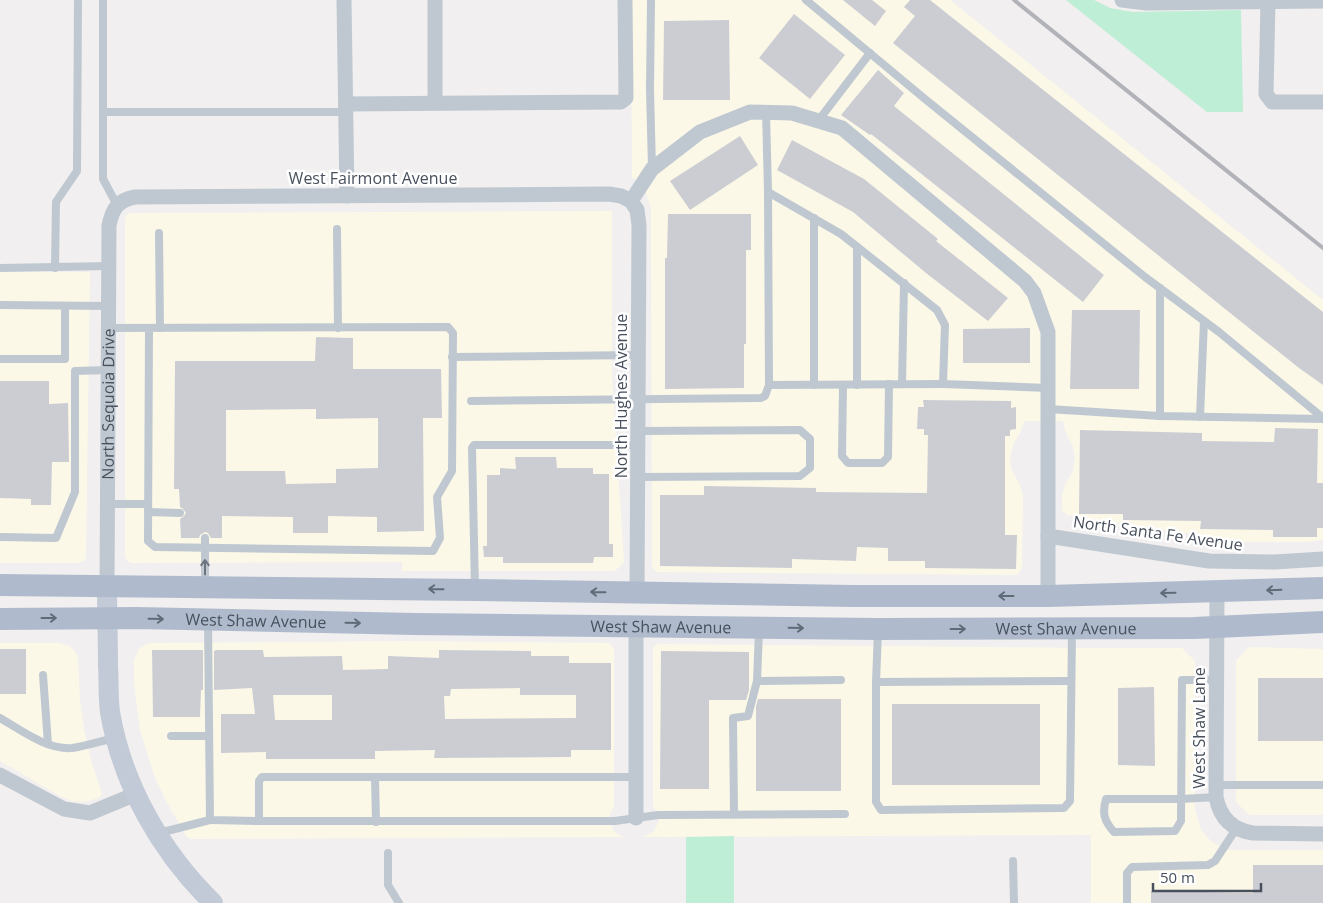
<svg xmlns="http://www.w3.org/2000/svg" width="1323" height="903" font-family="'Open Sans',sans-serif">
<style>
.commercial{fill:#fcf8e8}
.green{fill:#beeed5}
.building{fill:#cccdd3;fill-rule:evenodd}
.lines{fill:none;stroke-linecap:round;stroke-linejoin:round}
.lane{stroke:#bfc8d0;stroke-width:8}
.street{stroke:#bfc8d0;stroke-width:15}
.secondary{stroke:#c2cad7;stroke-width:20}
.primary{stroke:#afbbcd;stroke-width:22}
.rail{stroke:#b1b3b9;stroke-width:4}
.oneway{stroke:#6b747f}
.oneway2{stroke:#616b78}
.labels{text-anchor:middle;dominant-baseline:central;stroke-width:5;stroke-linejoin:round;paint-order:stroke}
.street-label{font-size:16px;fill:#47505c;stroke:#fff}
</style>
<rect width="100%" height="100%" fill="#f1efef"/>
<!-- commercial -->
<g class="commercial">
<polygon points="631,0 950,0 1323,300 1323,540 1304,542 1243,542 1067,515 1062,510 1062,494 1065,485 1073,471 1075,458 1073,447 1065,431 1063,421 1024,421 1021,431 1013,445 1010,457 1011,469 1020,485 1023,496 1022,567 1018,574 1015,575 657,572 654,570 652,567 651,208 645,190 632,177"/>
<polygon points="612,211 612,375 624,562 615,571 402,571 402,562 132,563 127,561 125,556 125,219 127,215 131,213"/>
<polygon points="0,272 90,272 86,557 84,561 79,563 0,563"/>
<polygon points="403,641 609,643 614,648 614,807 610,814 609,821 614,832 624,837 190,839 186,836 165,799 154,775 140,730 134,683 134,660 139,649 149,643"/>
<polygon points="0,643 59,643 69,646 75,651 78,658 80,699 84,729 91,760 102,794 99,798 84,802 72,801 60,796 0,761"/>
<polygon points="658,644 1091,648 1182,648 1195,661 1195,809 1201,830 1211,841 1223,848 1230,850 1323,850 1323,903 1091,903 1091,835 643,837 654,831 659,821 658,814 653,807 653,648"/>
<polygon points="1249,647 1323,649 1323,815 1249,815 1236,802 1236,661"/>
</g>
<!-- green -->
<g class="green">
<polygon points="1066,0 1094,0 1110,8 1133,12 1241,10 1243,112 1207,112"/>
<polygon points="734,836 734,903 686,903 686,837"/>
</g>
<!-- building -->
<g class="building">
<polygon points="843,0 872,0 886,11 875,26"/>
<polygon points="910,0 930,0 1323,312 1323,385 1299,368 893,43 915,16 904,7"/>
<polygon points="794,14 845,55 810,99 759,58"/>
<polygon points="729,20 730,100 663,100 664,21"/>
<polygon points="878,70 904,93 894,106 1104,275 1083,302 871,134 870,135 841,115"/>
<polygon points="740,136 758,165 690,210 670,181"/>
<polygon points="792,140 864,179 938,239 936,241 1008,298 988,321 926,273 853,212 777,170"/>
<polygon points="668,214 751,214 751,250 746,250 746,344 744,344 744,388 665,389 665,258 667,258"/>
<polygon points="1072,310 1140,310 1139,389 1070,389"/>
<polygon points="1030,328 1030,363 963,363 963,329"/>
<path d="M316,337L353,338V369H441L442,418H423L424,531L377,532V517L328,516V533H293V517L222,516V538H211L208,533L205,532L200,535L199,538H181L180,519L184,516L186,513L183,509L180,507L179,489H174L175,361H315ZM316,409V419L378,418V468L336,469V483L286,484L285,471H226V410Z"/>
<polygon points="0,381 49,381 49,404 68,403 69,462 52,462 51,505 31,505 31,499 0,498"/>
<polygon points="923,400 1011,401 1011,408 1016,407 1016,429 1010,430 1010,436 1005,436 1005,535 1017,535 1016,569 925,568 925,561 888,561 888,548 857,547 856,561 792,559 792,568 660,566 660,495 704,495 704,486 816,488 816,492 927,493 928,435 924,435 924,429 917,429 918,407 924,407"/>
<polygon points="1275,428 1318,429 1317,483 1323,483 1323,528 1317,528 1317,537 1273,537 1273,530 1200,529 1201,521 1123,520 1123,514 1079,514 1080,430 1202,433 1202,441 1274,442"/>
<polygon points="515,457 556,457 557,468 593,468 593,474 609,474 609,544 613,544 613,557 594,557 593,563 503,563 503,557 484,557 483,546 487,546 487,475 500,475 500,468 516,469"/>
<rect x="0" y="649" width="26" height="45"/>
<polygon points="152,650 203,650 203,690 201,690 200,717 153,717"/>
<path d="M216,650H263L264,657L342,656L343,670L388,669V656L439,658V650L531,651V656H569V663H611V750H571V757L434,758L435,750L375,751V759H266V752L221,753V714H255L252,688L214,690V651ZM520,688V695H576V718L445,719L444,696H450L451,689ZM273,695H332V720H275Z"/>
<polygon points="661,651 749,652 749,690 746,700 709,700 709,789 660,789"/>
<rect x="1258" y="678" width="65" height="63"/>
<polygon points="1154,687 1155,766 1118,765 1118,688"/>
<polygon points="758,699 841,699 841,791 756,791 756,706"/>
<rect x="892" y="704" width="148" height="81"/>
<polygon points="1253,865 1323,865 1323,903 1151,903 1151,891 1253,893"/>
</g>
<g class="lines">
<!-- lane -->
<g class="lane">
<polyline points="103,0 103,179 117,205"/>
<polyline points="651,0 650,89 652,169"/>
<polyline points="806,0 925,99 1145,277 1219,332 1323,418"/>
<polyline points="103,112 346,112"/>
<polyline points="766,112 768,192"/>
<polyline points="818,121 870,53"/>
<polyline points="337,229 338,328"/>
<polyline points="159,233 160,328"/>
<polyline points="0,268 109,266"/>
<polyline points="55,268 56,202 77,171 78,0"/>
<polyline points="0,305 109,306"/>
<polyline points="109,328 448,327 453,333 452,471 437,497 440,538 433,551 155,547 148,541 149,328"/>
<polyline points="452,357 639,355"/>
<polyline points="0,359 65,359 65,306"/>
<polyline points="902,384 904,283"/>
<polyline points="769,385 943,384"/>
<polyline points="814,385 814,218"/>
<polyline points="843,385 842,456 848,463 882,463 888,457 889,384"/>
<polyline points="857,385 857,247"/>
<polyline points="471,401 761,398 765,396 769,385 768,192 841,234 937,310 945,325 943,384 1048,388"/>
<polyline points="1048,409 1160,416 1323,419"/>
<polyline points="1160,416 1160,288"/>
<polyline points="1200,417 1204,321"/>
<polyline points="638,477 800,476 810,468 810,439 800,430 638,431"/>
<polyline points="108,504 148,504"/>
<polyline points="148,512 180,513"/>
<polyline points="0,537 56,538 75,492 75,371 109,370"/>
<polyline points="205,538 205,585"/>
<polyline points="475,588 472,448 474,445 638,445"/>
<polyline points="208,621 210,820 259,821 259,781 262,777 636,777"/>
<polyline points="759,630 757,681 841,680"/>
<polyline points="878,631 876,682 876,802 881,810 1064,808 1070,801 1072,631"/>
<polyline points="43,675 48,744"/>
<polyline points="876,682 1071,681"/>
<path d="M0,718C21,730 47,750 72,748C86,746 101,741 115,738"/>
<polyline points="171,736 209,736"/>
<polyline points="375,778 376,822"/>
<polyline points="1216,785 1323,785"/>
<path d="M1216,797L1181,799H1106C1102,813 1104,821 1114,832L1175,831L1181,821L1182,680H1217"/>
<polyline points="734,814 733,718 748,716 757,681"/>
<polyline points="259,821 615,821 658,815 845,814"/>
<polyline points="159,833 210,820"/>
<polyline points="388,853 388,885 399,903"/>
<polyline points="1013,861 1014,903"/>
<polyline points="1127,903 1127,873 1132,867 1208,865 1215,861 1236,829"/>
</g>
<!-- street -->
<g class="street">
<polyline points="344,0 347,196"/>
<polyline points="1122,0 1147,3 1323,1"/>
<polyline points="1268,0 1266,94 1272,102 1323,102"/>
<polyline points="435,102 435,0"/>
<polyline points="346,104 621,102 626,98 625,0"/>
<polyline points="631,201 652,169 700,132 750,112 792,113 842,128 1025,281 1034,293 1048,332 1048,596"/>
<polyline points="631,201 637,210 639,225 637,593"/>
<polyline points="1048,536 1209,561 1275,562 1323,559"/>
<path id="s1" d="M107,586L109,226C112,209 118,200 135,197L609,194L621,196L631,201"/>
<path d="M1217,592L1216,797C1220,818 1232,830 1253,833L1323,834"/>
<polyline points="636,626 636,818"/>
<polyline points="0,775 64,809 90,813 136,794"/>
</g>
<!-- secondary -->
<path class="secondary" d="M107,586C107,613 108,640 108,666C109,681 108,697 110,712C122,784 161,852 213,903"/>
<!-- primary -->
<g class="primary">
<polyline points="0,585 475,590 853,596 1048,596 1323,588"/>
<path id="s2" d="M0,619L137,618L414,624L878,629L1194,628L1323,622"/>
</g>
<!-- rail -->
<polyline class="rail" points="1014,0 1323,248"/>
</g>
<!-- one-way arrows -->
<defs><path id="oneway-shaft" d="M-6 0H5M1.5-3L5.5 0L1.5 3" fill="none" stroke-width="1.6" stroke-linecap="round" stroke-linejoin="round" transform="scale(1.25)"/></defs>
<use class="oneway" href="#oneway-shaft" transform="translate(205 567) rotate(-90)"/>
<g class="oneway2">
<use href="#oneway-shaft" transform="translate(436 589) rotate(-179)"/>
<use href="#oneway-shaft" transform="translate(1274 590) rotate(178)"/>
<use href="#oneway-shaft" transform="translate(598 592) rotate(-179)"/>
<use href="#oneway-shaft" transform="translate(1168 593) rotate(179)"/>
<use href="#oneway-shaft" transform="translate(1006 596) rotate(-180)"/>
<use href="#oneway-shaft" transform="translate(49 618)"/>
<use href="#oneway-shaft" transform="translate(156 619) rotate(1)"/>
<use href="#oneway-shaft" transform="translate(353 623) rotate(1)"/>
<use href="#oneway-shaft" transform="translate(796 628) rotate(1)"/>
<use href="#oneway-shaft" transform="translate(958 629)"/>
</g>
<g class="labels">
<!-- street labels -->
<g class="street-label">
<text x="373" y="178">West Fairmont Avenue</text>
<text transform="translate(621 396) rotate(-90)">North Hughes Avenue</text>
<text stroke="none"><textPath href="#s1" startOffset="182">North Sequoia Drive</textPath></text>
<text transform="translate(1158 533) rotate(8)">North Santa Fe Avenue</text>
<text stroke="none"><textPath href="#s2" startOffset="256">West Shaw Avenue</textPath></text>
<text stroke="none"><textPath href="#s2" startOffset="661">West Shaw Avenue</textPath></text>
<text stroke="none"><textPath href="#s2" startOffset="1066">West Shaw Avenue</textPath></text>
<text transform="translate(1199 728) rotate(-90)">West Shaw Lane</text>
</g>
</g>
<!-- scale -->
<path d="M1153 883v8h108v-8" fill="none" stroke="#47505c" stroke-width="2.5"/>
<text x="1160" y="883" font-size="15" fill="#47505c" stroke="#ffffff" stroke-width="4" paint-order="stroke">50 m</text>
</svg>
